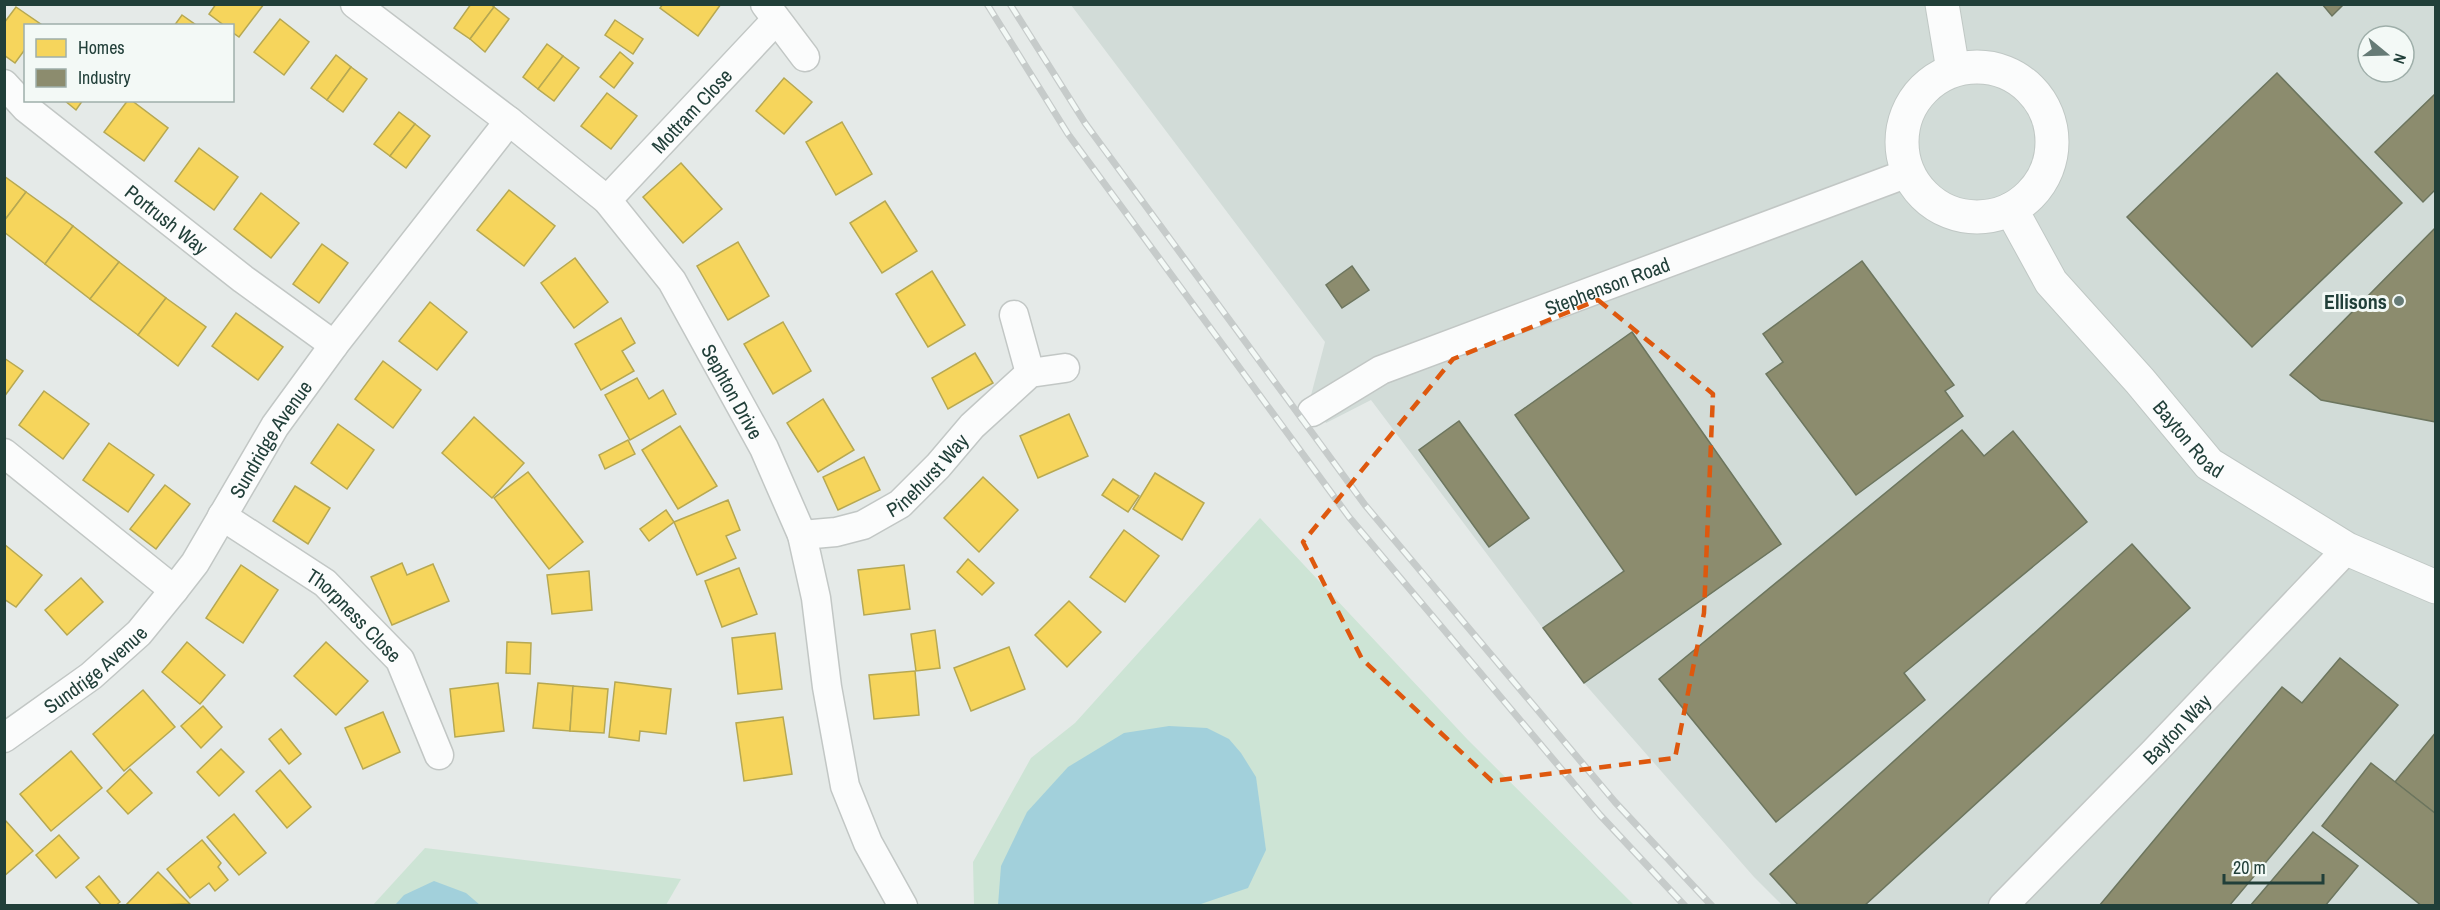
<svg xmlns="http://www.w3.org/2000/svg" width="2440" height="910" font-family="'Archivo Narrow',sans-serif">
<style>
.built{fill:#d2dcd8;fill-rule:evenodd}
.green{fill:#cde4d5}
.water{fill:#a2d0db}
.homes{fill:#f6d55c;stroke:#b6a852;stroke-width:1.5}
.industry{fill:#8c8c6e;stroke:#6c755e;stroke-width:1.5}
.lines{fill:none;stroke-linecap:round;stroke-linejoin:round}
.street-casing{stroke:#c2c7c5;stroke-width:31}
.secondary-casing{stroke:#c0c8c5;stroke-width:35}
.street{stroke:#fbfcfc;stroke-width:28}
.secondary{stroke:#fbfcfc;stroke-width:33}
.rail-casing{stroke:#c6cbca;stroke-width:7}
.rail{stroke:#f3f9f6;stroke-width:4.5;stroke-dasharray:14;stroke-linecap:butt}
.marked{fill:none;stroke:#de580e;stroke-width:4.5;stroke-dasharray:12 8;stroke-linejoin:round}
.poi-dot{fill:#667b76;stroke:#f3f9f6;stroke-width:2}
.labels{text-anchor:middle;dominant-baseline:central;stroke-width:6;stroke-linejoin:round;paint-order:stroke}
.street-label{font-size:20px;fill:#213f39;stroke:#f3f9f6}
.poi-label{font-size:20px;font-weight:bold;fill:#213f39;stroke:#f3f9f6;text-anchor:end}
</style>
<rect width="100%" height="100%" fill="#e5eae8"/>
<!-- built -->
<path class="built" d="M1071,5H2435V905H1782L1754,877L1584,683L1371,400L1326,423L1310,399L1325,342ZM2368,36H2404V72H2368Z"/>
<!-- green -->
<g class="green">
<polygon points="1260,518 1468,740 1634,905 974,905 973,862 1031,758 1075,723"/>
<polygon points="425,848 681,879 666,905 372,906"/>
</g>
<!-- water -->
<g class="water">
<polygon points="1169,726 1207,728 1229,739 1241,753 1256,777 1266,850 1248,888 1198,905 998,905 1001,866 1027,812 1068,767 1124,733"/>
<polygon points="434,881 466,893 480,905 395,905 404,895"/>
</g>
<!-- homes -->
<g class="homes">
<polygon points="216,4 264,4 239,37 232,32 232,26 225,26 209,14"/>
<polygon points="471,4 490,4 494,7 470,39 454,28"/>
<polygon points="663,4 721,4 698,36 660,8"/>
<polygon points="16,7 42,25 26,26 26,48 15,63 4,55 4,23"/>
<polygon points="494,7 509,19 485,52 470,39"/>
<polygon points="182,15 196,25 196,26 174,26"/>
<polygon points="280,19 309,42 284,75 254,52"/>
<polygon points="615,20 643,39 633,54 605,35"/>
<polygon points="547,44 563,56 538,89 523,77"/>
<polygon points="620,52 633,63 614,88 600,77"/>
<polygon points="336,55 351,67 327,100 311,88"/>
<polygon points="563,56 579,68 554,101 538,89"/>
<polygon points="351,67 367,79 343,112 327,100"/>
<polygon points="784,78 812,102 784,134 756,111"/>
<polygon points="607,93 637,116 611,149 581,126"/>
<polygon points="64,100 83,100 76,110"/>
<polygon points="128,100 131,100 168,128 144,161 104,132"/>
<polygon points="399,112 415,124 390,156 374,144"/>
<polygon points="842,122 872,174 836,195 806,142"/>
<polygon points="415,124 430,136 406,168 390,156"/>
<polygon points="199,148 238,177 214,210 175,181"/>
<polygon points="681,163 722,209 683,243 643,197"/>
<polygon points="4,176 26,192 4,221"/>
<polygon points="509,190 555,226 524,266 477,230"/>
<polygon points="26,192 73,226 45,264 4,232 4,221"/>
<polygon points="261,193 299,223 271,258 234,229"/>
<polygon points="885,201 917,251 882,273 850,223"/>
<polygon points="73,226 119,262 90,299 45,264"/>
<polygon points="738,242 769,296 728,320 697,266"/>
<polygon points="322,244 348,263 319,303 293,284"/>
<polygon points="575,258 608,302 574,328 541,283"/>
<polygon points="119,262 166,298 138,335 90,299"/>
<polygon points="932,271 965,325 928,347 896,294"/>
<polygon points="166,298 206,327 178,366 138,335"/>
<polygon points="430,302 467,332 437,370 399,341"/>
<polygon points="236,313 283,347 258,380 212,346"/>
<polygon points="621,318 635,343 622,351 634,371 601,390 575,344"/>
<polygon points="783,322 811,371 773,394 744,344"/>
<polygon points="975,353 993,383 948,409 932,378"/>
<polygon points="4,358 23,371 4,397"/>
<polygon points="383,361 421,390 393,428 355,399"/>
<polygon points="637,378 649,399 663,390 676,414 630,440 605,395"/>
<polygon points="44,391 89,424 63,459 19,425"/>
<polygon points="823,399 854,450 818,472 787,423"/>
<polygon points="1069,414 1088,456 1038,478 1020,436"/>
<polygon points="474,417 524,463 492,498 442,453"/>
<polygon points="338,424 374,450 347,489 311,463"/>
<polygon points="680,426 717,486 678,509 642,450"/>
<polygon points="628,440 635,454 605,469 599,455"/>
<polygon points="109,443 154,475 128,512 83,480"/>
<polygon points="864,457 880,490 838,510 823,477"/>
<polygon points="528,472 583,542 549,569 494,498"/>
<polygon points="1155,473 1204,503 1182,540 1133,509"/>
<polygon points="983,477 1018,510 979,552 944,518"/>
<polygon points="1113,479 1139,496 1128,512 1102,495"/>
<polygon points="165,485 190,504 156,549 130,529"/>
<polygon points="295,486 330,508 308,544 273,521"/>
<polygon points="728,500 740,530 726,536 736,558 697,575 674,522"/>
<polygon points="666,510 674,522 649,541 640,529"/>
<polygon points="1124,530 1159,556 1125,602 1090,577"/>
<polygon points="4,544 42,575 16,607 4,599"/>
<polygon points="968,559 994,583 982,595 957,572"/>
<polygon points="402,563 407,575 433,564 449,601 392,625 371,577"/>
<polygon points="241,565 278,590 243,643 206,618"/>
<polygon points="904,565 910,609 864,615 858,570"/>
<polygon points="739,568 757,614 722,627 705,581"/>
<polygon points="589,571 592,610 552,614 547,575"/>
<polygon points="81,578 103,602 67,635 45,610"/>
<polygon points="1069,601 1101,632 1067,667 1035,635"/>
<polygon points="935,630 940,668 916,671 911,634"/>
<polygon points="775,633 782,689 738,694 732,638"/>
<polygon points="187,642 225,675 200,704 162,672"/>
<polygon points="326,642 368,681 336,715 294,676"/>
<polygon points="507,642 531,643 530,674 506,673"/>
<polygon points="1009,647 1025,689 971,711 954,668"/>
<polygon points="915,671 919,715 874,719 869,675"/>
<polygon points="615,682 671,689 666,734 640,731 639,741 609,737"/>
<polygon points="498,683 504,731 455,737 450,689"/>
<polygon points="538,683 573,686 570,731 533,728"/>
<polygon points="573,686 608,689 604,733 570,731"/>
<polygon points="143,690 175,727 124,771 93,734"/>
<polygon points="203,706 222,727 201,748 181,726"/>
<polygon points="383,712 400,752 363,769 345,728"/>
<polygon points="783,717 792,774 744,781 736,723"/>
<polygon points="281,729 301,754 289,764 269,739"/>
<polygon points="221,749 244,772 219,796 197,772"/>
<polygon points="71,751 102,788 51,831 20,794"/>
<polygon points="130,769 152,793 128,814 107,791"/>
<polygon points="280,770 311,807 287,828 256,791"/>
<polygon points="234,814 266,853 239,875 207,837"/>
<polygon points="5,820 33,851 4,876 4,821"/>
<polygon points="59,835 79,858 56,878 36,855"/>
<polygon points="202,840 221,863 218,867 228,880 215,891 209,883 190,898 167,869"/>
<polygon points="158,872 190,904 125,906"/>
<polygon points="99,876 120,902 115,906 102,906 86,887"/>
</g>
<!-- industry -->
<g class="industry">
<polygon points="2322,4 2344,4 2332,16"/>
<polygon points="2277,73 2402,203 2252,347 2127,217"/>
<polygon points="2436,93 2436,189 2423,202 2375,152"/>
<polygon points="2436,227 2436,422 2321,400 2290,375"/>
<polygon points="1862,261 1954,385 1945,391 1963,416 1856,495 1766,374 1783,362 1763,334"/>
<polygon points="1352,266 1369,290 1342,308 1326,285"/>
<polygon points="1632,332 1781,544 1584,683 1543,628 1624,571 1515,415"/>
<polygon points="1459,421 1529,518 1489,547 1419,450"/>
<polygon points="1962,430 1984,456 2013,431 2087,522 1904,673 1925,700 1776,822 1659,679"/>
<polygon points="2132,544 2190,608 1864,906 1799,906 1770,874"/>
<polygon points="2340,658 2398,705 2229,906 2099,906 2282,687 2302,703"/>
<polygon points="2436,732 2436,814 2395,782"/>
<polygon points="2371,763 2436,814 2436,906 2422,906 2322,826"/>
<polygon points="2313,832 2358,866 2325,906 2250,906"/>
</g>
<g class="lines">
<defs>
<g id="street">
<path id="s1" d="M355,4L509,121L607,200L672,281L764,448L802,535L816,598L827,687L845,786L868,843L903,906"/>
<polyline points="765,4 805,57"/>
<path id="s2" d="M4,84L26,108L243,279L334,345"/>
<path id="s3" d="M607,200L776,20"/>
<polyline points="1014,315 1030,373"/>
<path id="s4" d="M1312,412L1381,370L1908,173"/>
<polyline points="4,453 174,590"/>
<path id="s5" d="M222,516L325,583L400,660L439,755"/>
<path id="s6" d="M802,535L836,532L863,525L900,504L938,466L972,426L1030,373L1065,368"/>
<path id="s7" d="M4,738L91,676L139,633L174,590L195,563L275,426L334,345L509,121"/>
<path id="s8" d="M2003,906L2153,753L2347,549"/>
</g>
<g id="secondary">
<polyline points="1942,4 1953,70"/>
<circle cx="1977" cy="142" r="75"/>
<path id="s9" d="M2011,209L2051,282L2140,381L2209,464L2347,549L2436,587"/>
</g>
</defs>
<!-- street casing -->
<use href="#street" class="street-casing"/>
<!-- secondary casing -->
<use href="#secondary" class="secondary-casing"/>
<!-- street -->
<use href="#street" class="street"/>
<!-- secondary -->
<use href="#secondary" class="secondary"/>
<defs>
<g id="rail">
<polyline points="987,4 1068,134 1349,517 1600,815 1685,906"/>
<polyline points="1010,4 1085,123 1365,505 1615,802 1712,906"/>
</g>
</defs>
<!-- rail casing -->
<use href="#rail" class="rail-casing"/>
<!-- rail -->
<use href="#rail" class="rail"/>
</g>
<!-- marked area -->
<path class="marked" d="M1598,300L1713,394L1704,613L1675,758L1492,781L1362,659L1303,542L1453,359Z"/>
<!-- markers -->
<circle class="poi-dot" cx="2399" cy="301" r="6"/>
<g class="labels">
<!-- street labels -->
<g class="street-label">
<text stroke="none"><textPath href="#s3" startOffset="123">Mottram Close</textPath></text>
<text stroke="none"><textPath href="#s2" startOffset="212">Portrush Way</textPath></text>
<text stroke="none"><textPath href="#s4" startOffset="322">Stephenson Road</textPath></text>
<text stroke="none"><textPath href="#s1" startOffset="549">Sephton Drive</textPath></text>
<text stroke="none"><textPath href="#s9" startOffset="292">Bayton Road</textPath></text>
<text stroke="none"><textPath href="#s7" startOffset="406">Sundridge Avenue</textPath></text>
<text stroke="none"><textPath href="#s6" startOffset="144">Pinehurst Way</textPath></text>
<text stroke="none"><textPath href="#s5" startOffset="166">Thorpness Close</textPath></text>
<text stroke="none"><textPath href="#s7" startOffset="114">Sundrige Avenue</textPath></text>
<text stroke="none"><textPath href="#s8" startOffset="248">Bayton Way</textPath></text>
</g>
<!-- poi labels -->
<g class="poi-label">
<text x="2387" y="301">Ellisons</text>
</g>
</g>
<!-- border -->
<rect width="2440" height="910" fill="none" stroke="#213f39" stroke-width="12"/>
<!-- legend -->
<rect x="24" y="24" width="210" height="78" fill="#f3f9f6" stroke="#9fafaa" stroke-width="1.5"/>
<rect x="36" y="39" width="30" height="18" fill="#f6d55c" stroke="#9fafaa" stroke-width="1.5"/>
<text x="78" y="54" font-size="18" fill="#213f39">Homes</text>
<rect x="36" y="69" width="30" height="18" fill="#8c8c6e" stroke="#9fafaa" stroke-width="1.5"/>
<text x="78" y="84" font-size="18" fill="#213f39">Industry</text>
<!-- north arrow -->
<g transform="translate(2386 54) rotate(109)"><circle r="28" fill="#f3f9f6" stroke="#9fafaa" stroke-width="1.5"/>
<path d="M0-4.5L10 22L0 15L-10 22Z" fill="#667b76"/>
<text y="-9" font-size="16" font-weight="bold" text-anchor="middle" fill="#213f39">N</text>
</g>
<!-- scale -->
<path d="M2224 874v9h99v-9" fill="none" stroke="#213f39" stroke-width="3"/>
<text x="2233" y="874" font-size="18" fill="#213f39" stroke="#f3f9f6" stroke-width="4.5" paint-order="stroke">20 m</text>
</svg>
